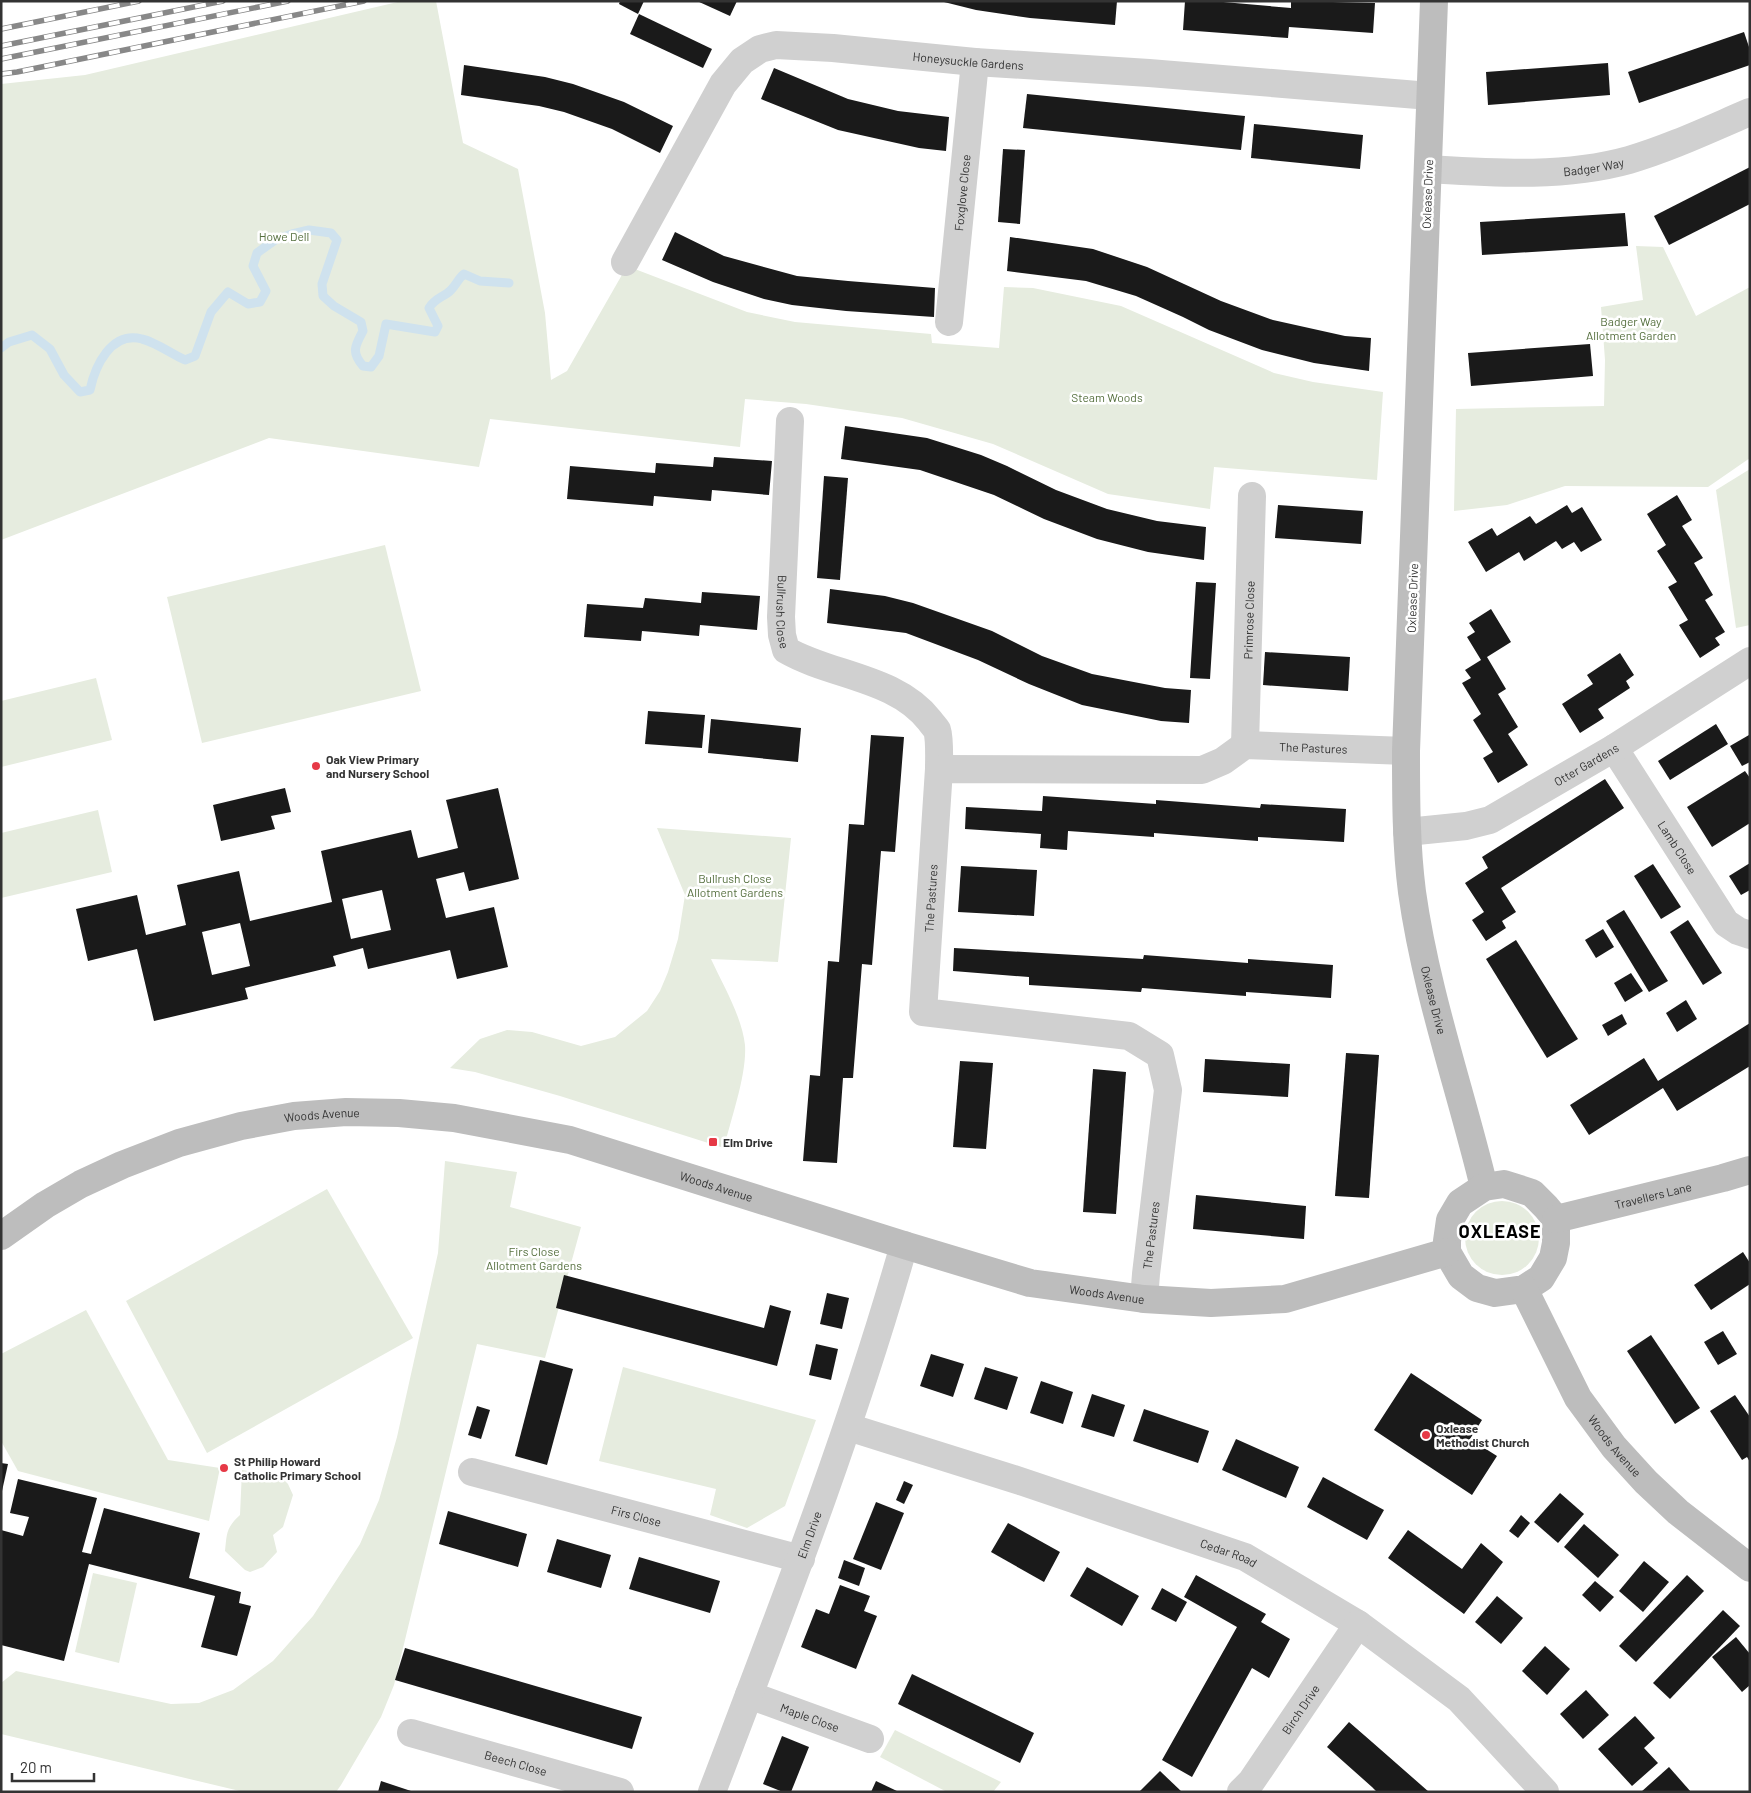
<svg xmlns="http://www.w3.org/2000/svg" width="1751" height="1793" font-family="Barlow,sans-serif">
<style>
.green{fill:#e6ecdf}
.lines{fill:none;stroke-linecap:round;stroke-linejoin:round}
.stream{stroke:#cfe2ee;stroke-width:9}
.building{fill:#1a1a1a;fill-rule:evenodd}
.street{stroke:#d0d0d0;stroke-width:28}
.secondary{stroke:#bdbdbd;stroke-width:28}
.rail-casing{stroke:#888;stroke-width:5.5}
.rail{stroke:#fff;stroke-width:4;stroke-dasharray:11;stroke-linecap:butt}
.poi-dot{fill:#e63946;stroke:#fff;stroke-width:2}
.labels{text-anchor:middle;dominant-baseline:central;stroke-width:5;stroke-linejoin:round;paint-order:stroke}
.street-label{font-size:12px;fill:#333;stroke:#fff}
.park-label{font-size:12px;fill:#56703f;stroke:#fff}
.poi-label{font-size:12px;font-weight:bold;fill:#333;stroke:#fff;text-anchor:start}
.district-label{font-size:18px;font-weight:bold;letter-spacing:1px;fill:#000;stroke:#fff}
</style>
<rect width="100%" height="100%" fill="#fff"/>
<!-- green -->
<g class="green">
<polygon points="402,1 436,1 463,143 518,169 545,313 551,380 567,371 627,266 747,312 795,322 931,334 932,343 999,348 1004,287 1033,288 1121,306 1274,373 1313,382 1383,392 1377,480 1214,467 1210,509 1108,494 993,444 902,418 806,404 745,399 740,447 490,419 479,467 269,438 1,540 1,84 85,75"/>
<polygon points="1636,246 1663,247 1696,316 1750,287 1750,458 1708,487 1565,486 1507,505 1454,511 1456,409 1604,406 1605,360 1601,307 1643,300"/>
<polygon points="1750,469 1750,625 1736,628 1716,490"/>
<polygon points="385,545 421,691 202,743 167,597"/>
<polygon points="96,678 112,740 1,767 1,701"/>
<polygon points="98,810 112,872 1,898 1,833"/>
<path d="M657,828L791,838L778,962L711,959C723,985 742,1017 745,1045C747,1075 731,1118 724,1148L560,1096L475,1072L450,1068L480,1039L507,1030L532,1032L581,1046L615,1037L647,1011L660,991L668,972L678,939L685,895Z"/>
<polygon points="445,1161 517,1172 510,1207 581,1227 545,1358 477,1344 394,1685 381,1717 341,1785 336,1792 244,1792 1,1734 1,1683 16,1671 171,1704 199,1703 233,1690 273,1661 313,1616 360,1544 379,1500 397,1437 438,1253"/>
<polygon points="327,1189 413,1338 207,1453 126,1301"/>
<circle cx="1502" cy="1238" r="37"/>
<polygon points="86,1310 168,1460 220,1468 209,1521 18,1471 1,1441 1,1354"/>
<polygon points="623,1367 816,1420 785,1506 747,1528 710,1515 716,1489 599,1461"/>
<path d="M242,1470L280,1476L288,1484L293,1495L283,1527L273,1535L277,1552L263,1567L250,1572L245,1570L225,1551C227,1533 226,1528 240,1515Z"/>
<polygon points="93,1573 137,1583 119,1663 75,1652"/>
<polygon points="895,1730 1001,1782 993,1792 947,1792 880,1757"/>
</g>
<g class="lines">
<!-- stream -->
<path class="stream" d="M1,348L9,342L32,335L50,349L64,375L80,392L90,390C95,366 111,331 142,339C155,342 172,354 185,360L195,356L211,312L228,292L248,304L260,302L266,291L253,266L257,253L275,240L292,234L309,230L331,233L337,240L322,284L323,296L334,306L361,322L363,331C355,346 351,352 363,366L371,367L379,356L386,324L435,332L438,326L429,308C435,298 444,297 451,290C456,285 458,279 464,274L480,281L509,283"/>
</g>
<!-- building -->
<g class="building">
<polygon points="620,1 644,1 638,14 619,4"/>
<polygon points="697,1 737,1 730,16"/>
<polygon points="940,1 1117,1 1115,25 1030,18 976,10"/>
<polygon points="1185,1 1212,1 1291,8 1291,1 1375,3 1373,33 1289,27 1288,38 1183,30"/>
<polygon points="639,14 712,49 703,68 630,34"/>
<polygon points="1744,32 1750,50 1750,65 1639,103 1628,72"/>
<polygon points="1608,63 1610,95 1488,105 1486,72"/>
<polygon points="464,65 545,77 573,84 624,102 673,126 660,153 612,129 564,112 539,106 461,95"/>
<polygon points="774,68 848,99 898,111 949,117 946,151 919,148 838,130 761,99"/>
<polygon points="1027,94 1245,116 1241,150 1023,128"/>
<polygon points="1254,124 1363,135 1360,169 1251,158"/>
<polygon points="1003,149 1025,150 1020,224 998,222"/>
<polygon points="1750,167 1750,204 1669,245 1654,216"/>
<polygon points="1625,213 1628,246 1482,255 1480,222"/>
<polygon points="675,232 724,256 797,276 848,281 935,288 934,317 846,311 792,305 764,299 713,282 662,260"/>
<polygon points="1010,237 1093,249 1147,267 1221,301 1273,320 1345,336 1371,338 1369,371 1314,363 1262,350 1209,330 1183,317 1136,296 1086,281 1007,271"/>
<polygon points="1590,344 1593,376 1471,386 1468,353"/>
<polygon points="845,426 927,438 981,455 1007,466 1056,490 1107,509 1157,521 1206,527 1204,560 1148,552 1097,539 1044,519 994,495 920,470 841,459"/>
<polygon points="714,457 772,461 769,495 712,490 711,501 654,496 653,506 567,499 570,466 655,473 656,463 713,467"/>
<polygon points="824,476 848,478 840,580 817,578"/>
<polygon points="1677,495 1692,520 1682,526 1703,558 1694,563 1713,595 1705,600 1725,632 1715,638 1720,645 1700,658 1679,625 1688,620 1668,587 1677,582 1657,551 1666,545 1647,514"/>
<polygon points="1278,505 1363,511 1361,544 1275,538"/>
<polygon points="1567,505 1572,513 1582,507 1602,540 1581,552 1574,542 1562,549 1556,541 1524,561 1519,552 1486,572 1468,542 1492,528 1497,536 1530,516 1536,524"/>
<polygon points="1196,582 1216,583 1210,679 1190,678"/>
<polygon points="830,589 885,596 913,603 992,631 1042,656 1092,674 1165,688 1191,690 1189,723 1161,721 1082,705 1029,684 978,660 906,633 827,623"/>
<polygon points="702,592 760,596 757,630 700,625 699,636 642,631 641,641 584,637 587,604 643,608 645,598 701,603"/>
<polygon points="1491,609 1511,642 1487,657 1506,689 1498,694 1518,727 1508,734 1528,765 1498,783 1483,758 1493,752 1473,720 1481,714 1462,683 1471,678 1465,670 1481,660 1467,637 1475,632 1469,623"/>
<polygon points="1265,652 1350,657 1348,691 1263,685"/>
<polygon points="1620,653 1634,675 1626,681 1630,688 1598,709 1604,718 1580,733 1562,704 1593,684 1587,675"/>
<polygon points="648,711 705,715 702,748 645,744"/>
<polygon points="711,719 801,728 798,762 708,753"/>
<polygon points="1716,724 1728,744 1670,780 1658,761"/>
<polygon points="871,735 904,737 895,852 881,851 872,965 862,964 853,1078 843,1078 837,1163 803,1161 810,1075 820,1076 828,961 839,962 849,824 864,825"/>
<polygon points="1749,735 1750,762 1742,766 1730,746"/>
<polygon points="1745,771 1750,778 1750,823 1712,847 1687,807"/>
<polygon points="1605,779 1624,808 1501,888 1516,912 1502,921 1506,928 1486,941 1472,920 1484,912 1465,883 1488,868 1482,857"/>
<polygon points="285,788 291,812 271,816 275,829 221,841 213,805"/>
<path d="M498,788L519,879L469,891L464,872L436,879L446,918L494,907L508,967L457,979L450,950L368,969L363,948L333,956L336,966L245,988L248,999L154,1021L137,949L88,961L76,909L137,895L146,935L186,925L177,885L239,871L250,921L332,902L321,851L411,830L418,858L458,848L446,800ZM382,890L391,930L351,939L342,899ZM240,923L250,966L212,975L202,932Z"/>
<polygon points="1043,796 1156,804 1156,800 1260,808 1261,804 1346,809 1344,842 1258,837 1258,841 1154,833 1154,837 1068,831 1067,850 1040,848 1041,834 965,829 966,807 1042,811"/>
<polygon points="1750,863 1750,890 1741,895 1729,876"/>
<polygon points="1653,864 1681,907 1661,919 1634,876"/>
<polygon points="961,866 1037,870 1034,916 958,912"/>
<polygon points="1624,910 1668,981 1649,992 1606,921"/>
<polygon points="1688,920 1722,973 1703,985 1670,932"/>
<polygon points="1603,929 1614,947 1596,958 1585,940"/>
<polygon points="1516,940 1578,1039 1547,1058 1486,959"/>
<polygon points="954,948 1143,959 1144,955 1248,963 1248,959 1333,965 1331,998 1246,992 1246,996 1142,988 1141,992 1029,985 1029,977 953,971"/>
<polygon points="1631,973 1643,991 1625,1002 1614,983"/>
<polygon points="1686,1000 1697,1019 1677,1032 1666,1013"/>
<polygon points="1622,1014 1627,1024 1608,1036 1602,1025"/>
<polygon points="1750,1023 1750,1066 1677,1111 1663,1088 1589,1135 1570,1105 1644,1058 1658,1081"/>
<polygon points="1346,1053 1379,1055 1369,1198 1335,1196"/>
<polygon points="1205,1059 1290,1064 1288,1097 1203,1092"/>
<polygon points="960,1061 993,1063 986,1149 953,1147"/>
<polygon points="1093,1069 1126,1072 1116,1214 1083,1212"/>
<polygon points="1196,1195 1306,1206 1304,1239 1193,1229"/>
<polygon points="1743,1252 1750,1263 1750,1284 1711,1310 1694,1285"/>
<polygon points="564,1275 764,1328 770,1305 791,1311 777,1366 556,1308"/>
<polygon points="827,1293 849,1298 842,1329 820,1324"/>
<polygon points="1723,1331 1737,1354 1718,1365 1704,1342"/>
<polygon points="1651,1335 1700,1408 1675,1424 1627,1351"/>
<polygon points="816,1344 838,1349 831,1380 809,1375"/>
<polygon points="931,1354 964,1364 953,1397 920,1386"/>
<polygon points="540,1360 573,1369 547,1465 515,1456"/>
<polygon points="985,1367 1018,1377 1007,1410 974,1399"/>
<polygon points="1411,1373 1482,1420 1470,1439 1497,1456 1472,1495 1374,1430"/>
<polygon points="1041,1381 1073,1392 1063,1424 1030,1413"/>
<polygon points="1092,1394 1125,1405 1114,1437 1081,1427"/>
<polygon points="1735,1395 1750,1417 1750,1462 1747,1457 1742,1460 1710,1411"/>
<polygon points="477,1406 490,1410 481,1439 468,1435"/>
<polygon points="1144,1409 1209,1431 1198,1463 1133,1441"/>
<polygon points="1236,1439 1299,1467 1286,1498 1222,1470"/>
<polygon points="1,1463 8,1464 2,1491 1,1491"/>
<polygon points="1323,1477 1384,1510 1367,1540 1307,1507"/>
<polygon points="18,1479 97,1498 82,1552 91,1554 104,1508 200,1533 189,1578 241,1592 239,1603 251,1606 237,1656 201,1647 215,1596 89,1564 64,1661 1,1645 1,1530 23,1536 29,1517 10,1513"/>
<polygon points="904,1481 913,1485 904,1504 896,1500"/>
<polygon points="1560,1493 1584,1514 1558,1543 1534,1522"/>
<polygon points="876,1502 904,1513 881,1570 853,1559"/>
<polygon points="448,1511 527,1534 518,1567 439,1544"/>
<polygon points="1521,1515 1530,1523 1518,1538 1509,1531"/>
<polygon points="1008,1523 1060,1552 1044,1582 991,1552"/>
<polygon points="1584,1524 1619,1555 1598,1578 1564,1547"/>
<polygon points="1408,1530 1462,1569 1481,1543 1503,1562 1464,1614 1388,1558"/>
<polygon points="557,1539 611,1555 601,1588 547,1572"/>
<polygon points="639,1557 720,1581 710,1613 629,1589"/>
<polygon points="844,1560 865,1568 859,1586 838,1578"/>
<polygon points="1644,1561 1669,1582 1643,1612 1619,1591"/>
<polygon points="1087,1567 1139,1596 1122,1626 1070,1596"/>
<polygon points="1196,1575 1266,1614 1261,1622 1290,1639 1269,1678 1252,1668 1192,1777 1162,1760 1237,1627 1184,1597"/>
<polygon points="1687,1575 1704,1591 1636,1662 1619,1646"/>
<polygon points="1595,1581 1614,1597 1600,1612 1582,1595"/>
<polygon points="840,1585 870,1596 864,1611 877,1616 856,1669 801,1647 816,1609 829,1614"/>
<polygon points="1162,1588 1187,1602 1176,1622 1151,1609"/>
<polygon points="1497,1596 1523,1618 1501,1644 1475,1622"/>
<polygon points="1723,1610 1740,1626 1670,1699 1653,1683"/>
<polygon points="1736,1637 1750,1654 1750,1685 1742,1692 1712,1657"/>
<polygon points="1545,1646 1570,1669 1547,1695 1522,1671"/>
<polygon points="405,1648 642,1717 632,1749 395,1680"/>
<polygon points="912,1674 1034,1733 1020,1763 898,1704"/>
<polygon points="1586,1690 1609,1715 1583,1739 1560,1714"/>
<polygon points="1635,1716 1655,1738 1644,1748 1658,1763 1632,1786 1598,1749"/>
<polygon points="1349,1722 1372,1742 1429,1792 1377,1792 1372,1787 1327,1747"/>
<polygon points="782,1736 809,1747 791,1792 783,1792 763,1784"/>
<polygon points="1669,1767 1691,1792 1641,1792"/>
<polygon points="1160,1771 1182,1792 1139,1792"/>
<polygon points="381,1781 414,1792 378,1792"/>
<polygon points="876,1781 899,1792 871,1792"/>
</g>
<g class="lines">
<!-- street -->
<g class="street">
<path id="s1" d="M1428,169C1495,173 1564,178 1629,160C1670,148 1710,129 1750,112"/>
<path id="s2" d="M625,262L723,84L742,61L760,49L776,45L833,48L975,62L1149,73L1430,96"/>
<path id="s3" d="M949,322L975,62"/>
<path id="s4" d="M790,421L781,617L782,635L786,650C831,676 896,677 930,721C932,724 935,727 937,730C940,739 939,759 939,769"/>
<path id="s5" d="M1245,745L1252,496"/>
<path id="s6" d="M1614,748L1726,923L1738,931L1750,935"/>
<path id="s7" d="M1407,832L1466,826L1490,820L1614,748L1750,661"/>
<path id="s8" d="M1144,1299L1146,1274L1168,1090L1160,1055L1129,1036L923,1012L939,769L1202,770L1223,761L1245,745L1406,751"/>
<path id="s9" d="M848,1427L1023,1482L1245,1557L1358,1624L1459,1699L1545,1792"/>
<path id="s10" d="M472,1472L801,1559"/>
<path id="s11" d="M749,1695L870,1739"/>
<path id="s12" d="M411,1733L620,1792"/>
<path id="s13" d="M712,1792C781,1611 851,1432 904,1245"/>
<path id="s14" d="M1241,1792L1251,1782L1358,1624"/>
</g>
<!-- secondary -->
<g class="secondary">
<path id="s15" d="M1434,1L1406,751C1406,798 1406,845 1412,892C1426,992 1460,1088 1484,1187"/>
<polygon points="1504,1184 1532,1193 1546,1207 1556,1219 1556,1243 1553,1258 1541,1278 1524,1289 1495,1293 1477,1288 1461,1276 1447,1252 1447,1241 1450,1220 1460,1203 1484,1187"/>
<path id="s16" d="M1556,1219L1723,1178L1750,1170"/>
<path id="s17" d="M1,1236L45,1205L81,1184L122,1165L179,1143L241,1126L294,1116L346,1112L399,1113L454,1118L570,1140L904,1245L1030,1283L1144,1299L1211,1303L1285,1299L1447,1252"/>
<path id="s18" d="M1524,1289L1578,1398L1614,1447L1646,1482L1678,1512L1750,1568"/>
</g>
<defs>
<g id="rail">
<polyline points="1,29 139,1"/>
<polyline points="1,46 223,1"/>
<polyline points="1,59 288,1"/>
<polyline points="1,74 17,72 364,1"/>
</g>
</defs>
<!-- rail casing -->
<use href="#rail" class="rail-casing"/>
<!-- rail -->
<use href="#rail" class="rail"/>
</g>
<!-- markers -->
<g class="poi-dot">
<circle cx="316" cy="766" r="5"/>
<rect x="708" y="1137" width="10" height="10" rx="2.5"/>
<circle cx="1426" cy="1435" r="5"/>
<circle cx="224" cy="1468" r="5"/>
</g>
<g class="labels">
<!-- street labels -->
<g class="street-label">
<text stroke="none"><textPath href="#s2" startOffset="464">Honeysuckle Gardens</textPath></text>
<text stroke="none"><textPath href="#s1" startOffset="166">Badger Way</textPath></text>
<text stroke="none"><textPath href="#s3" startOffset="130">Foxglove Close</textPath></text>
<text transform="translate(1427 194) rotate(-88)">Oxlease Drive</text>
<text transform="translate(1412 598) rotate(-88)">Oxlease Drive</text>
<text stroke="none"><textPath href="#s4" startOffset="191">Bullrush Close</textPath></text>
<text stroke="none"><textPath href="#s5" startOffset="125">Primrose Close</textPath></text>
<text stroke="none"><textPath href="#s8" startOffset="1115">The Pastures</textPath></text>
<text stroke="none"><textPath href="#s7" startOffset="195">Otter Gardens</textPath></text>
<text stroke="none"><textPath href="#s6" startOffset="118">Lamb Close</textPath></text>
<text stroke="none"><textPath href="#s8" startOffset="604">The Pastures</textPath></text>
<text stroke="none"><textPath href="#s15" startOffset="1002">Oxlease Drive</textPath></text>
<text stroke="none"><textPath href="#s17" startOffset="348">Woods Avenue</textPath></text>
<text stroke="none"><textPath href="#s17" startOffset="752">Woods Avenue</textPath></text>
<text stroke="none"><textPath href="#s16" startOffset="100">Travellers Lane</textPath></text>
<text stroke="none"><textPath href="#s8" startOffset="64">The Pastures</textPath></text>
<text stroke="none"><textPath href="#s17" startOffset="1158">Woods Avenue</textPath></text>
<text stroke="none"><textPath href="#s18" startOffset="182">Woods Avenue</textPath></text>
<text stroke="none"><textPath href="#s10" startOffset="170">Firs Close</textPath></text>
<text stroke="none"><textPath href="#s13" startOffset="275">Elm Drive</textPath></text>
<text stroke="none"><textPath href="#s9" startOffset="401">Cedar Road</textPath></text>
<text stroke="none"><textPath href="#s14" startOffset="102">Birch Drive</textPath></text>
<text stroke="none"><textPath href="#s11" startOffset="65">Maple Close</textPath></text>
<text stroke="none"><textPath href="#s12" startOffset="109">Beech Close</textPath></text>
</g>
<!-- park labels -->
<g class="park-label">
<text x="284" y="236">Howe Dell</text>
<text x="1631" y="321">Badger Way<tspan x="1631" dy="14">Allotment Garden</tspan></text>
<text x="1107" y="397">Steam Woods</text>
<text x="735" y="878">Bullrush Close<tspan x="735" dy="14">Allotment Gardens</tspan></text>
<text x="534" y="1251">Firs Close<tspan x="534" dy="14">Allotment Gardens</tspan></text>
</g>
<!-- poi labels -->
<g class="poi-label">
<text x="326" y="759">Oak View Primary<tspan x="326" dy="14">and Nursery School</tspan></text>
<text x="723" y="1142">Elm Drive</text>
<text x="1436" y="1428">Oxlease<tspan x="1436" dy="14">Methodist Church</tspan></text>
<text x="234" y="1461">St Philip Howard<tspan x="234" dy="14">Catholic Primary School</tspan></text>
</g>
<!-- district labels -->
<g class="district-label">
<text x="1500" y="1231">OXLEASE</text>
</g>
</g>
<!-- border -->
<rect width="1751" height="1793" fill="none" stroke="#333333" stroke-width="5"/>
<!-- scale -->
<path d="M12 1773v8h82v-8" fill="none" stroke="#333333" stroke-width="2.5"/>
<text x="20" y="1773" font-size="15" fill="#333333" stroke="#ffffff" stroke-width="4" paint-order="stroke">20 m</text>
</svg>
